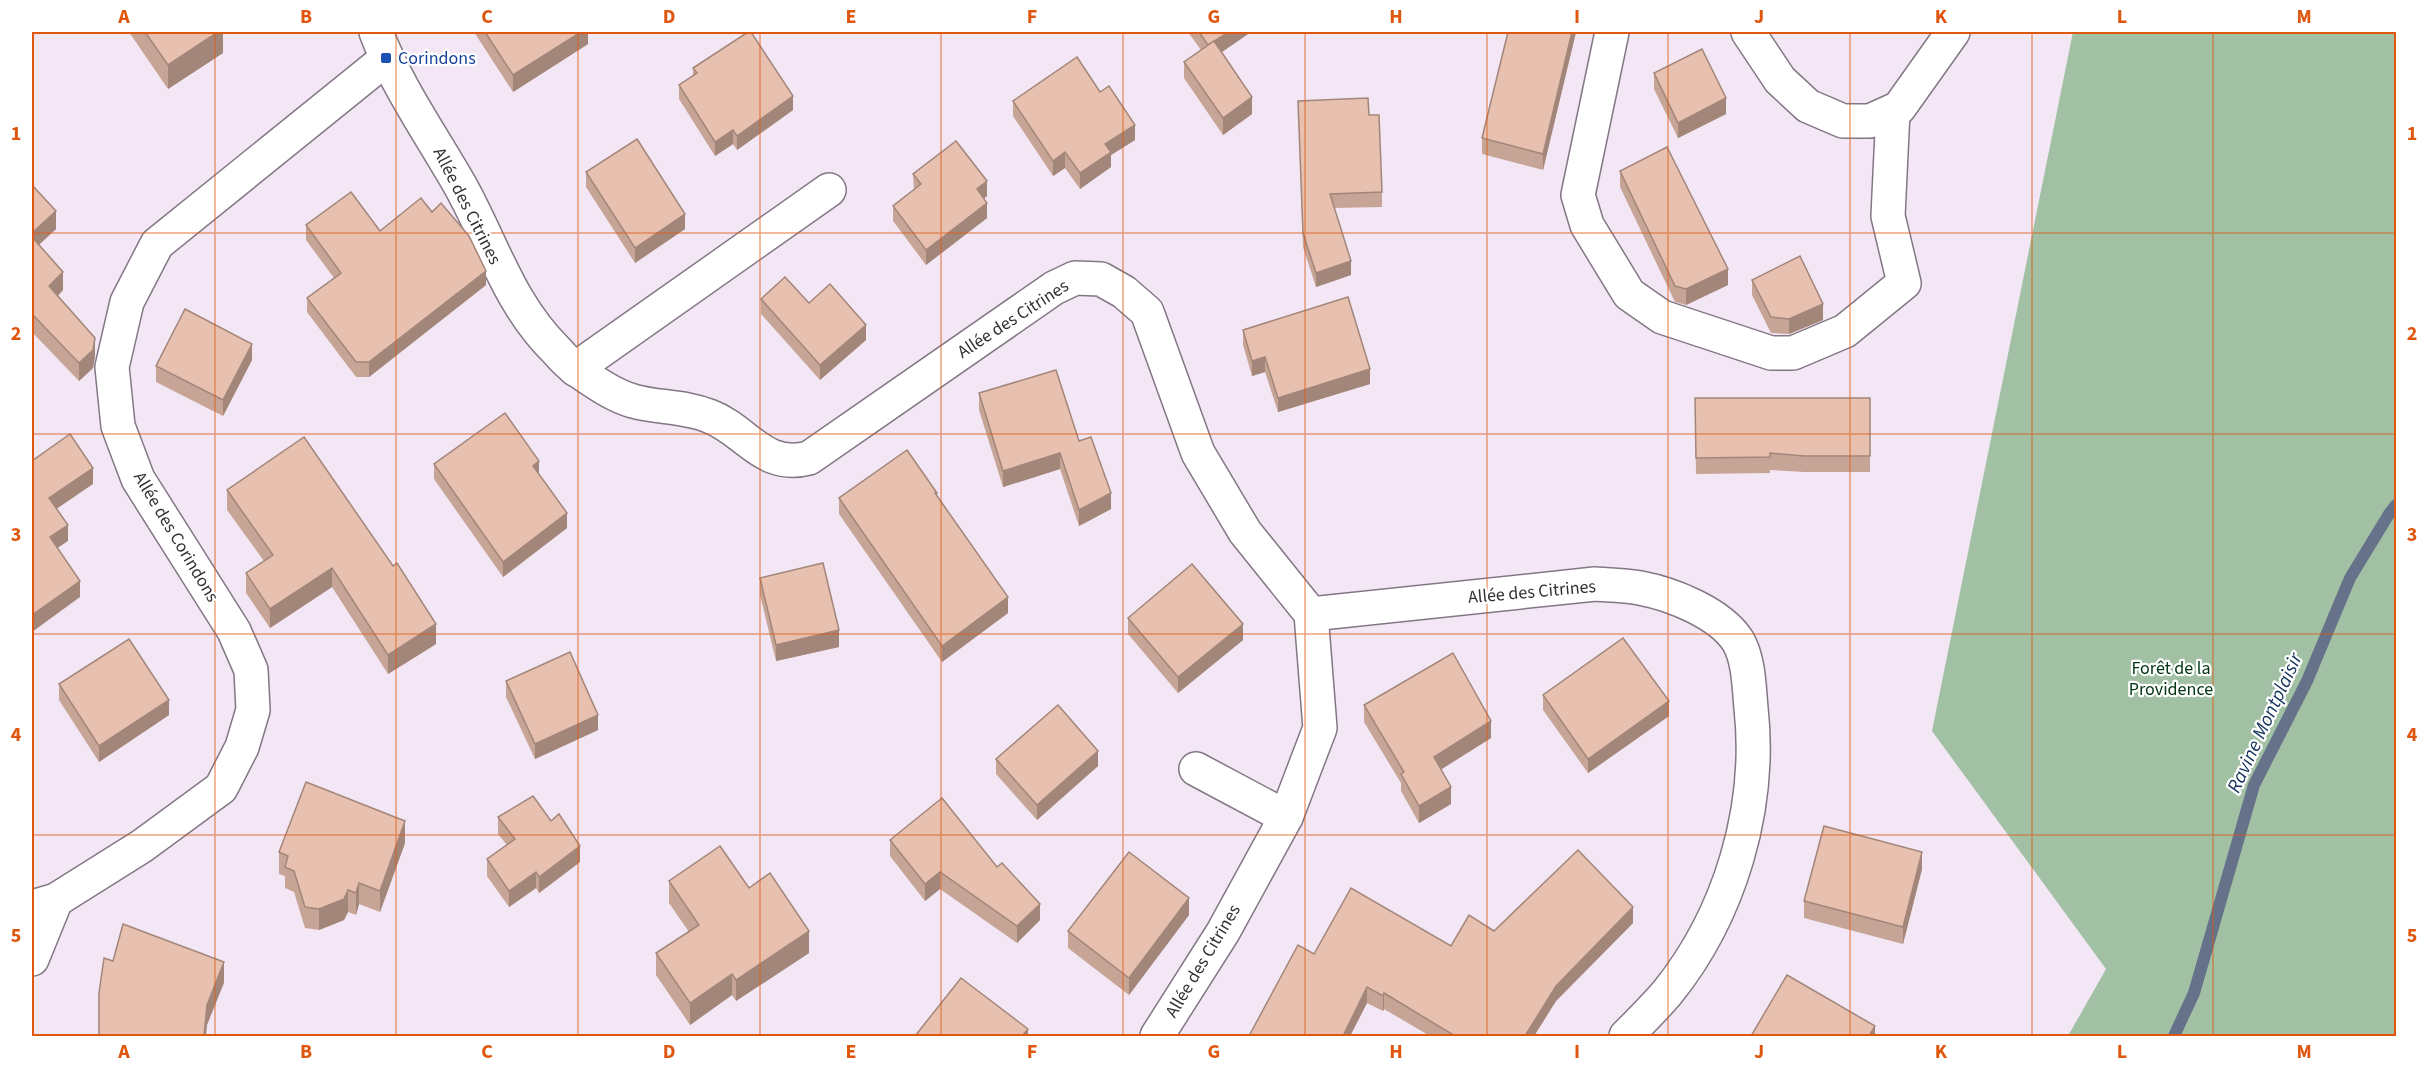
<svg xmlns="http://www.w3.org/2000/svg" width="2428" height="1068" font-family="'Source Sans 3',sans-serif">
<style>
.forest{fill:#a1c0a4}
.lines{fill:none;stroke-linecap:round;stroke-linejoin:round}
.stream{stroke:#657289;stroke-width:12}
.minor-casing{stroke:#837785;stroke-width:36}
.minor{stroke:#fff;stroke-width:33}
.wall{fill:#c7a596}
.shaded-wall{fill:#a2867a}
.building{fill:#e7c0af;stroke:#a2867a;stroke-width:1.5}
.grid{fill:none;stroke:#df570e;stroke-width:1.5;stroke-opacity:0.55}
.transit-dot{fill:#1a4fb4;stroke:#fff;stroke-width:2}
.labels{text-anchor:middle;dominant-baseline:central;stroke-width:4.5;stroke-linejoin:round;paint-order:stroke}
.transit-label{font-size:18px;fill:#164399;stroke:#fff;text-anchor:start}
.street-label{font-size:18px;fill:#353036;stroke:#fff}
.park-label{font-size:18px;fill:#013410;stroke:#fff}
.water-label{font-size:20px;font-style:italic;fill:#14335c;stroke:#fff}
.neatline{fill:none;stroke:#df570e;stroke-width:2}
.grid-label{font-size:20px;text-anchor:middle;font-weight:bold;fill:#df570e}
</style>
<rect width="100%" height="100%" fill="#f3e6f5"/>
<!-- forest -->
<polygon class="forest" points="2073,32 2396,32 2396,1036 2068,1036 2106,969 1932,731"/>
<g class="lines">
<!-- stream -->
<polyline class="stream" points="2174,1036 2194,993 2254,785 2307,681 2350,578 2389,514 2396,505"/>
<defs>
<g id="minor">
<path d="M376,32C397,87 432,136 461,187C493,245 509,304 557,351C563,358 570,365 577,370C593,381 614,396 633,401C657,408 684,406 709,416C747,430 762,470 809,458L1054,288L1075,278L1101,279L1124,292L1147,312L1198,453L1245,532L1311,614L1320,728L1286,817L1223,932L1157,1036"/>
<polyline points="1612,32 1578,195 1587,225 1629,294 1662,317 1771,353 1793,353 1845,331 1904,283 1888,216 1893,111"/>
<polyline points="1748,32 1780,80 1808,106 1843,121 1870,121 1899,108 1953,32"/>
<polyline points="575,369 829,190"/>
<path d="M1311,614L1595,584C1609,585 1625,585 1640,588C1672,594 1720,613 1738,641C1749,660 1749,687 1751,708C1762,808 1730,915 1667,993C1654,1008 1640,1022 1626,1036"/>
<polyline points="1196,769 1286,817"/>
<polyline points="32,907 56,900 142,846 221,788 242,747 253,710 251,670 234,631 138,479 118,426 112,367 127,302 157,244 386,59"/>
<polyline points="32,959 56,900"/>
</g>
</defs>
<!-- minor casing -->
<use href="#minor" class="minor-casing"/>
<!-- minor -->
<use href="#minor" class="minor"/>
</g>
<!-- wall -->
<g class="wall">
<polygon points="129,32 223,32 223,53 168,89"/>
<polygon points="474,32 588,32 588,44 513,92"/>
<polygon points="1188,32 1251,32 1221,52 1252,114 1223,135 1184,78 1184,62 1201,50"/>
<polygon points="1576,32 1543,170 1482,154 1482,138"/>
<polygon points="693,68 793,110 737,150 733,144 715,156 679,99 679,85 693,76"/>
<polygon points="1654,73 1726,114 1678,138 1654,89"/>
<polygon points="1100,92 1135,140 1111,155 1111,167 1080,189 1065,168 1053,176 1013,116 1013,101"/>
<polygon points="1298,101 1369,115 1382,192 1382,207 1334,208 1351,275 1316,287 1303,247"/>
<polygon points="1620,171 1728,285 1686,305 1675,302 1620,187"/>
<polygon points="586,172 685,229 635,263 586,187"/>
<polygon points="913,174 987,196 984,198 987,218 926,265 893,221 893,206 914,190"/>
<polygon points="32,185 56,229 39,245 63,290 58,296 95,356 93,368 79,381 32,332"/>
<polygon points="432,212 486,285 369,377 356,377 307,312 307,298 334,278 306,240 306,225 380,231"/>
<polygon points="1752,280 1823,320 1789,334 1771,333 1752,295"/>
<polygon points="761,299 809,303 866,340 820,380 761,314"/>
<polygon points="1243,330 1370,384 1278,412 1265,372 1252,376 1243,345"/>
<polygon points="252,360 223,416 156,382 156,366"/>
<polygon points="979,393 1079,441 1111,509 1079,526 1060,469 1003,487 979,410"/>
<polygon points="1695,398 1870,398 1870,472 1804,472 1770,470 1770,473 1696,474"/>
<polygon points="434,464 539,475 567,528 503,577 434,479"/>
<polygon points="227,490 436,644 388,674 332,587 270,628 246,593 246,573 264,561 227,510"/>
<polygon points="937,496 1008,613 942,662 839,514 839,498"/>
<polygon points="760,578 839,647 776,661 760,595"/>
<polygon points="1128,618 1243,640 1178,693 1128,634"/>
<polygon points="506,681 598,730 535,759 506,697"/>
<polygon points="59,684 169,715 99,762 59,700"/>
<polygon points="1543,695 1669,716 1588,773 1543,710"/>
<polygon points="1364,705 1491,738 1441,769 1451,804 1419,823 1401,791 1401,783 1364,722"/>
<polygon points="996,759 1098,766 1037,820 996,774"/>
<polygon points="498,817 580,862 539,893 536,888 509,907 487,876 487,859 507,845 498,834"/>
<polygon points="890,840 1040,920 1017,943 940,889 925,901 890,856"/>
<polygon points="405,843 380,912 359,904 356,915 348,912 344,920 319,930 305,928 294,892 285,888 285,876 279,874 279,852"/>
<polygon points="1922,869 1903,944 1804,918 1804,901"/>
<polygon points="669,881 749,888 809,953 736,1001 732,995 690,1025 656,975 656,953 689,932 669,903"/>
<polygon points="1189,915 1129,995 1068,948 1068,931"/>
<polygon points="1633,923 1556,1001 1534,1036 1430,1036 1384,1009 1383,1011 1367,1003 1350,1036 1249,1036 1314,954 1451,946 1494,931"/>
</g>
<!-- shaded-wall -->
<g class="shaded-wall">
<polygon points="218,32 223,32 223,53 168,89 168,65"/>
<polygon points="581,32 588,32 588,44 513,92 513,75"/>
<polygon points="1229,32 1251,32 1209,61 1209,45"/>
<polygon points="1572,32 1576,32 1543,170 1543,154"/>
<polygon points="793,96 793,110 737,150 737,136"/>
<polygon points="1252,97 1252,114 1223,135 1223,118"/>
<polygon points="1726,98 1726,114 1678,138 1678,123"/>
<polygon points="1135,125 1135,140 1111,155 1111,167 1080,189 1080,173 1105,144"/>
<polygon points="733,130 733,144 715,156 715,142"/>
<polygon points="1065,152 1065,168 1053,176 1053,161"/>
<polygon points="987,181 987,196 977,204 977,189"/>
<polygon points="987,203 987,218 926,265 926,250"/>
<polygon points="56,211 56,229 32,251 32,233"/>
<polygon points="685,214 685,229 635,263 635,248"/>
<polygon points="1351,261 1351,275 1316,287 1316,273"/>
<polygon points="1728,269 1728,285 1686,305 1686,289"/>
<polygon points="486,271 486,285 369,377 369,362"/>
<polygon points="63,272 63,290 49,304 49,286"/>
<polygon points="1823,304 1823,320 1789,334 1789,319"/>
<polygon points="866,325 866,340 820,380 820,365"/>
<polygon points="95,338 95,356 93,368 79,381 79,363"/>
<polygon points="252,344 252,360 223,416 223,400"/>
<polygon points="1265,357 1265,372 1252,376 1252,361"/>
<polygon points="1370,369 1370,384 1278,412 1278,398"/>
<polygon points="1060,453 1060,469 1003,487 1003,471"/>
<polygon points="539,461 539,476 533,466"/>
<polygon points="93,468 93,484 49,514 49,498"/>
<polygon points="1111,493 1111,509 1079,526 1079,510"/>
<polygon points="567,513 567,528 503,577 503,562"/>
<polygon points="68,525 68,541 50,553 50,537"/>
<polygon points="332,568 332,587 270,628 270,609"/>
<polygon points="80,581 80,597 32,632 32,615"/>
<polygon points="1008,597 1008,613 942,662 942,646"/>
<polygon points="436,624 436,644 388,674 388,655"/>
<polygon points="1243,624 1243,640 1178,693 1178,677"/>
<polygon points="839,630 839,647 776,661 776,645"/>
<polygon points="169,700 169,715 99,762 99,746"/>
<polygon points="1669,701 1669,716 1588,773 1588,759"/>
<polygon points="598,715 598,730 535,759 535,744"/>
<polygon points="1491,721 1491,738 1434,774 1434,757"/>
<polygon points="1098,751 1098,766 1037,820 1037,805"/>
<polygon points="1451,787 1451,804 1419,823 1419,806"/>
<polygon points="405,821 405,843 380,912 380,891"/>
<polygon points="580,846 580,862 539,893 539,877"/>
<polygon points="1922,852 1922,869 1903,944 1903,927"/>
<polygon points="536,872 536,888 509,907 509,891"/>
<polygon points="940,872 940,889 925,901 925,884"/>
<polygon points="359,883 359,904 356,915 356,893"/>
<polygon points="348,890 348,912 344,920 319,930 319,909"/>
<polygon points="1189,898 1189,915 1129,995 1129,978"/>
<polygon points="1040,904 1040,920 1017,943 1017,926"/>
<polygon points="1633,907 1633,923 1556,1001 1534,1036 1525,1036 1556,986"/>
<polygon points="809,931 809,953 736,1001 736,980"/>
<polygon points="224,962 224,983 207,1025 206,1036 204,1036 207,1005"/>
<polygon points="732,974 732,995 690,1025 690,1003"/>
<polygon points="1367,987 1367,1003 1350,1036 1343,1036"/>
<polygon points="1384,993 1384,1009 1383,1011 1383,996"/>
<polygon points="1875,1026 1875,1036 1869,1036"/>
<polygon points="1028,1029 1028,1036 1022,1036"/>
</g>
<!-- building -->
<g class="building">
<polygon points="145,32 218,32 168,65"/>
<polygon points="485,32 581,32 513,75"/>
<polygon points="748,32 751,32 793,96 737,136 733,130 715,142 679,85 697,73 693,68"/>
<polygon points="1199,32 1229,32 1208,45"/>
<polygon points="1508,32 1572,32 1543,154 1482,138"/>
<polygon points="1214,41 1252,97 1223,118 1184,62"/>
<polygon points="1702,49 1726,98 1678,123 1654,73"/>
<polygon points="1077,57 1100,92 1109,86 1135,125 1105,144 1111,152 1080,173 1065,152 1053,161 1013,101"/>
<polygon points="1368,98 1369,115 1379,115 1382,192 1330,194 1351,261 1316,273 1303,233 1298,101"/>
<polygon points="637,139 685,214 635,248 586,172"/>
<polygon points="956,141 987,181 977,189 987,203 926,250 893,206 921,184 913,174"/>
<polygon points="1667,147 1728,269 1686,289 1675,286 1620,171"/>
<polygon points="32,185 56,211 32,233"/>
<polygon points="351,192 380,231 421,198 432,212 441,203 469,236 486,271 369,362 356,362 307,298 341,273 306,225"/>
<polygon points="32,237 63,272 49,286 95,338 93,350 79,363 32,314"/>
<polygon points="1800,256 1823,304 1789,319 1771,317 1752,280"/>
<polygon points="785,277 809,303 830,284 866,325 820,365 761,299"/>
<polygon points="1348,297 1370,369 1278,398 1265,357 1252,361 1243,330"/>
<polygon points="185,309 252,344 223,400 156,366"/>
<polygon points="1056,370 1079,441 1091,437 1111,493 1079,510 1060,453 1003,471 979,393"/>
<polygon points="1695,398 1870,398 1870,456 1804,456 1770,453 1770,457 1696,458"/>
<polygon points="505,413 539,461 533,466 567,513 503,562 434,464"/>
<polygon points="70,434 93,468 49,498 68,525 50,537 80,581 32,615 32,461"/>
<polygon points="304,437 393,566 397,563 436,624 388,655 332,568 270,609 246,573 273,555 227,490"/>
<polygon points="907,450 937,493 935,493 1008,597 942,646 839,498"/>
<polygon points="823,563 839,630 776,645 760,578"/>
<polygon points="1192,564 1243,624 1178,677 1128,618"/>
<polygon points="1623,638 1669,701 1588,759 1543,695"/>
<polygon points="129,639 169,700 99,746 59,684"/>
<polygon points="570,652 598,715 535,744 506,681"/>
<polygon points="1453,653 1491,721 1434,757 1451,787 1419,806 1401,774 1404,772 1364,705"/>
<polygon points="1058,705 1098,751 1037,805 996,759"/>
<polygon points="306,782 405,821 380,891 359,883 356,893 348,890 344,899 319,909 305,907 294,871 285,867 288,856 279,852"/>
<polygon points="533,796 551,821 559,814 580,846 539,877 536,872 509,891 487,859 515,839 498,817"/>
<polygon points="942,798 997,867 1002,863 1040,904 1017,926 940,872 925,884 890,840"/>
<polygon points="1824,826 1922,852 1903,927 1804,901"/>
<polygon points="720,846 749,888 770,873 809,931 736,980 732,974 690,1003 656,953 699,925 669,881"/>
<polygon points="1578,850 1633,907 1556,986 1525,1036 1455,1036 1384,993 1383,996 1367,987 1343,1036 1249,1036 1298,945 1314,954 1351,888 1451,946 1469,915 1494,931"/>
<polygon points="1129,852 1189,898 1129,978 1068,931"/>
<polygon points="123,924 224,962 207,1005 204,1036 99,1036 99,993 104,958 113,961"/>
<polygon points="1787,975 1875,1026 1869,1036 1751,1036"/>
<polygon points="961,978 1028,1029 1022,1036 915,1036"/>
</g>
<!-- grid -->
<path class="grid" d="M215,32V1036M396,32V1036M578,32V1036M760,32V1036M941,32V1036M1123,32V1036M1305,32V1036M1487,32V1036M1668,32V1036M1850,32V1036M2032,32V1036M2213,32V1036M32,233H2396M32,434H2396M32,634H2396M32,835H2396"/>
<!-- markers -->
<rect class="transit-dot" x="380" y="52" width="12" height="12" rx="3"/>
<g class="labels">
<!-- transit labels -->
<g class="transit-label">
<text x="398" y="58">Corindons</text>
</g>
<!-- street labels -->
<g class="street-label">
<text transform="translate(467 206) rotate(63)">Allée des Citrines</text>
<text transform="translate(1013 319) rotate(-33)">Allée des Citrines</text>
<text transform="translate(176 537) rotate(59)">Allée des Corindons</text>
<text transform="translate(1532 592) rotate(-5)">Allée des Citrines</text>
<text transform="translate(1203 961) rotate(-59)">Allée des Citrines</text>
</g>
<!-- park labels -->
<g class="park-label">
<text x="2171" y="668">Forêt de la<tspan x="2171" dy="21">Providence</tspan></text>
</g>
<!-- water labels -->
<g class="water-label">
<text transform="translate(2265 723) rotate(-65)">Ravine Montplaisir</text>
</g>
</g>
<!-- border -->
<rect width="2428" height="1068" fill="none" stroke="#ffffff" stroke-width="66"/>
<rect x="33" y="33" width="2362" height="1002" class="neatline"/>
<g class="grid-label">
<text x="124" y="23">A</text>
<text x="306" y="23">B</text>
<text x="487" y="23">C</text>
<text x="669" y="23">D</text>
<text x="851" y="23">E</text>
<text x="1032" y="23">F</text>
<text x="1214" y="23">G</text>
<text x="1396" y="23">H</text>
<text x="1577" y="23">I</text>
<text x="1759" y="23">J</text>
<text x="1941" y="23">K</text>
<text x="2122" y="23">L</text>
<text x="2304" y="23">M</text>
<text x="16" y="140">1</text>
<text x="2412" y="140">1</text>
<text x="16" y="340">2</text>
<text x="2412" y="340">2</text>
<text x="16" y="541">3</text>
<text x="2412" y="541">3</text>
<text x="16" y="741">4</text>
<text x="2412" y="741">4</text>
<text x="16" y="942">5</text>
<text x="2412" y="942">5</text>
<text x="124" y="1058">A</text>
<text x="306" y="1058">B</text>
<text x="487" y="1058">C</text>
<text x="669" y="1058">D</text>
<text x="851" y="1058">E</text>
<text x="1032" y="1058">F</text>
<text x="1214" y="1058">G</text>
<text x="1396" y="1058">H</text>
<text x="1577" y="1058">I</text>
<text x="1759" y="1058">J</text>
<text x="1941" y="1058">K</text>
<text x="2122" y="1058">L</text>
<text x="2304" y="1058">M</text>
</g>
</svg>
